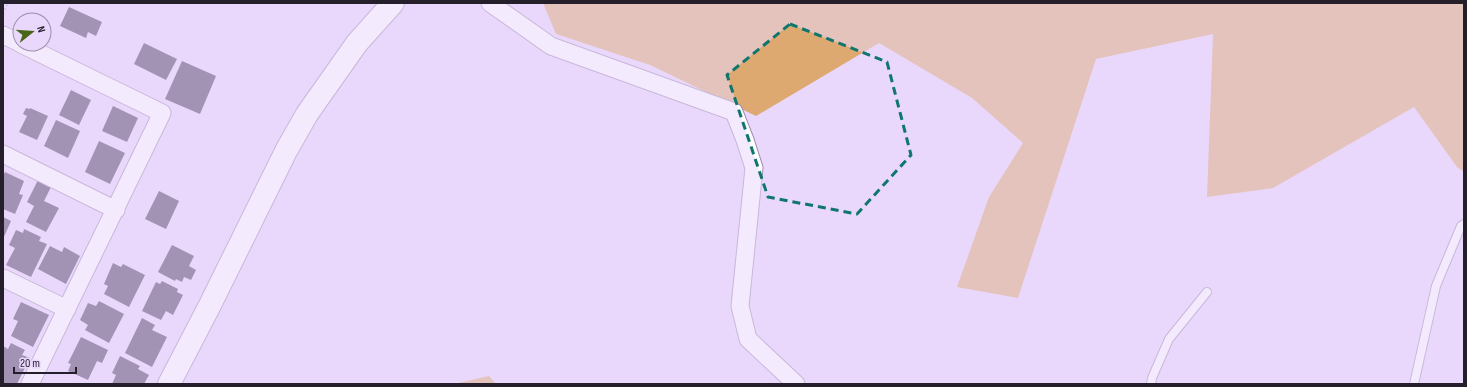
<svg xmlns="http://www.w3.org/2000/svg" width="1467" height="387" font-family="'Sofia Sans Condensed',sans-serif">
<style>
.green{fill:#dda971}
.building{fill:#4d3d5b}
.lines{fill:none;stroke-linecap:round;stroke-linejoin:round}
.lane-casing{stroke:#a18fb1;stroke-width:10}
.street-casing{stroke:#a18fb1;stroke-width:19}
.secondary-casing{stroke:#a18fb1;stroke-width:24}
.path{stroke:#aa9cb8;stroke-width:2.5;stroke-dasharray:1 3;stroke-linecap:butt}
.lane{stroke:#fff;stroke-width:8}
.street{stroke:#fff;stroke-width:17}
.secondary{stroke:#fff;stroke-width:22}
.marked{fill:none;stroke:#0f766e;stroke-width:3;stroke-dasharray:8 5;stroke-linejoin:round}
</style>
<rect width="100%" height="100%" fill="#ead8fc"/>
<!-- green -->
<g class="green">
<polygon points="543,3 1464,3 1464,172 1457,167 1414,107 1273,188 1207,197 1213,34 1096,59 1018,298 957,287 989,197 1023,143 972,98 879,43 756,116 650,65 556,34"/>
<polygon points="489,376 496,384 454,384"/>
</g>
<!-- building -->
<g class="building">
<polygon points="69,7 102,22 96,36 88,32 86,38 60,26"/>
<polygon points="144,43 177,59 166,80 134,64"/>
<polygon points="182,61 216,76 200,114 165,99"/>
<polygon points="71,90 91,100 79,125 59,115"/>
<polygon points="113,106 138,118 127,142 102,131"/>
<polygon points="26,108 30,109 30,108 48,116 37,140 19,132 27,116 23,114"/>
<polygon points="56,120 80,131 68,158 44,146"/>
<polygon points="99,141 125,153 110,184 85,172"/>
<polygon points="5,172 24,181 19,194 23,195 15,214 3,209 3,176"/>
<polygon points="38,180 51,187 44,201 59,208 46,232 26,222 34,206 27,202"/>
<polygon points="159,191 179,201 166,229 145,219"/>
<polygon points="3,217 11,221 3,239"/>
<polygon points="24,229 41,237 39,241 47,244 31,277 6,265 15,248 9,245 16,230 23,233"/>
<polygon points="172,245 194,256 189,266 196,270 191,280 184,277 182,282 176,279 175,281 158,272"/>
<polygon points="50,246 62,252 64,247 80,256 66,284 38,269"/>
<polygon points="113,263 121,267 123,264 145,275 129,307 104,294 108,286 104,284"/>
<polygon points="162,281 178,289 177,292 183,295 173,315 166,311 161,320 142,311 156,282 160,284"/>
<polygon points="99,301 124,314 109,343 85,330 88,325 80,320 88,303 96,306"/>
<polygon points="21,302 49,315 33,347 11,336 18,321 13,319"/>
<polygon points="142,318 155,325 152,330 167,337 152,367 125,353"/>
<polygon points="81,337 108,350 102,363 97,361 88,380 68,371 71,364 68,363"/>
<polygon points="11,343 25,350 22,355 30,358 17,384 4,384 3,346 8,349"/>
<polygon points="120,356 140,366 138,369 149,375 144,384 112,384 116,375 112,373"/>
</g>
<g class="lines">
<defs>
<g id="lane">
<polyline points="1151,384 1152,378 1169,339 1207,292"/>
<polyline points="1414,384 1436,286 1461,226 1464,224"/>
</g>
<g id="street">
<polyline points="490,3 551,46 734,112 745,140 754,168 740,306 748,339 796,384"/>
<polyline points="3,35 20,43"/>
<polyline points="21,44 162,113 30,384"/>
<polyline points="3,154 116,210"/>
<polyline points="3,278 67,309"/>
</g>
<polyline id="secondary" points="169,384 210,305 286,151 307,114 357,43 393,3"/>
</defs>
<!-- lane casing -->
<use href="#lane" class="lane-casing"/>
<!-- street casing -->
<use href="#street" class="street-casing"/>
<!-- secondary casing -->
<use href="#secondary" class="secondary-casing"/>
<!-- path -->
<polyline class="path" points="3,13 8,3"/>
<!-- lane -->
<use href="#lane" class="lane"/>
<!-- street -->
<use href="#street" class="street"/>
<!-- secondary -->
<use href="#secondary" class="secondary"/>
</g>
<!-- marked area -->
<path d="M0 0H1467V387H0ZM790,24L887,62L911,155L857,214L768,197L727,75Z" fill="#ead8fc" fill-opacity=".55" fill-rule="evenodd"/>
<path class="marked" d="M790,24L887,62L911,155L857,214L768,197L727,75Z"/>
<!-- border -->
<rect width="1467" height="387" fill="none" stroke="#251e2b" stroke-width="8"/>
<!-- north arrow -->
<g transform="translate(32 32) rotate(73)"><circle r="19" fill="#ead8fc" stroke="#9b8ea8"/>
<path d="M0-3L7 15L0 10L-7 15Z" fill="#486519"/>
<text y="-6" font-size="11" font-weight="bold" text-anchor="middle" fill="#251e2b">N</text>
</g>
<!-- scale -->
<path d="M14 367v6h62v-6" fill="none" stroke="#251e2b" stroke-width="2"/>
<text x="20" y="367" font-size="12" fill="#251e2b" stroke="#ead8fc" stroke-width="3" paint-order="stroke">20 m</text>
</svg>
